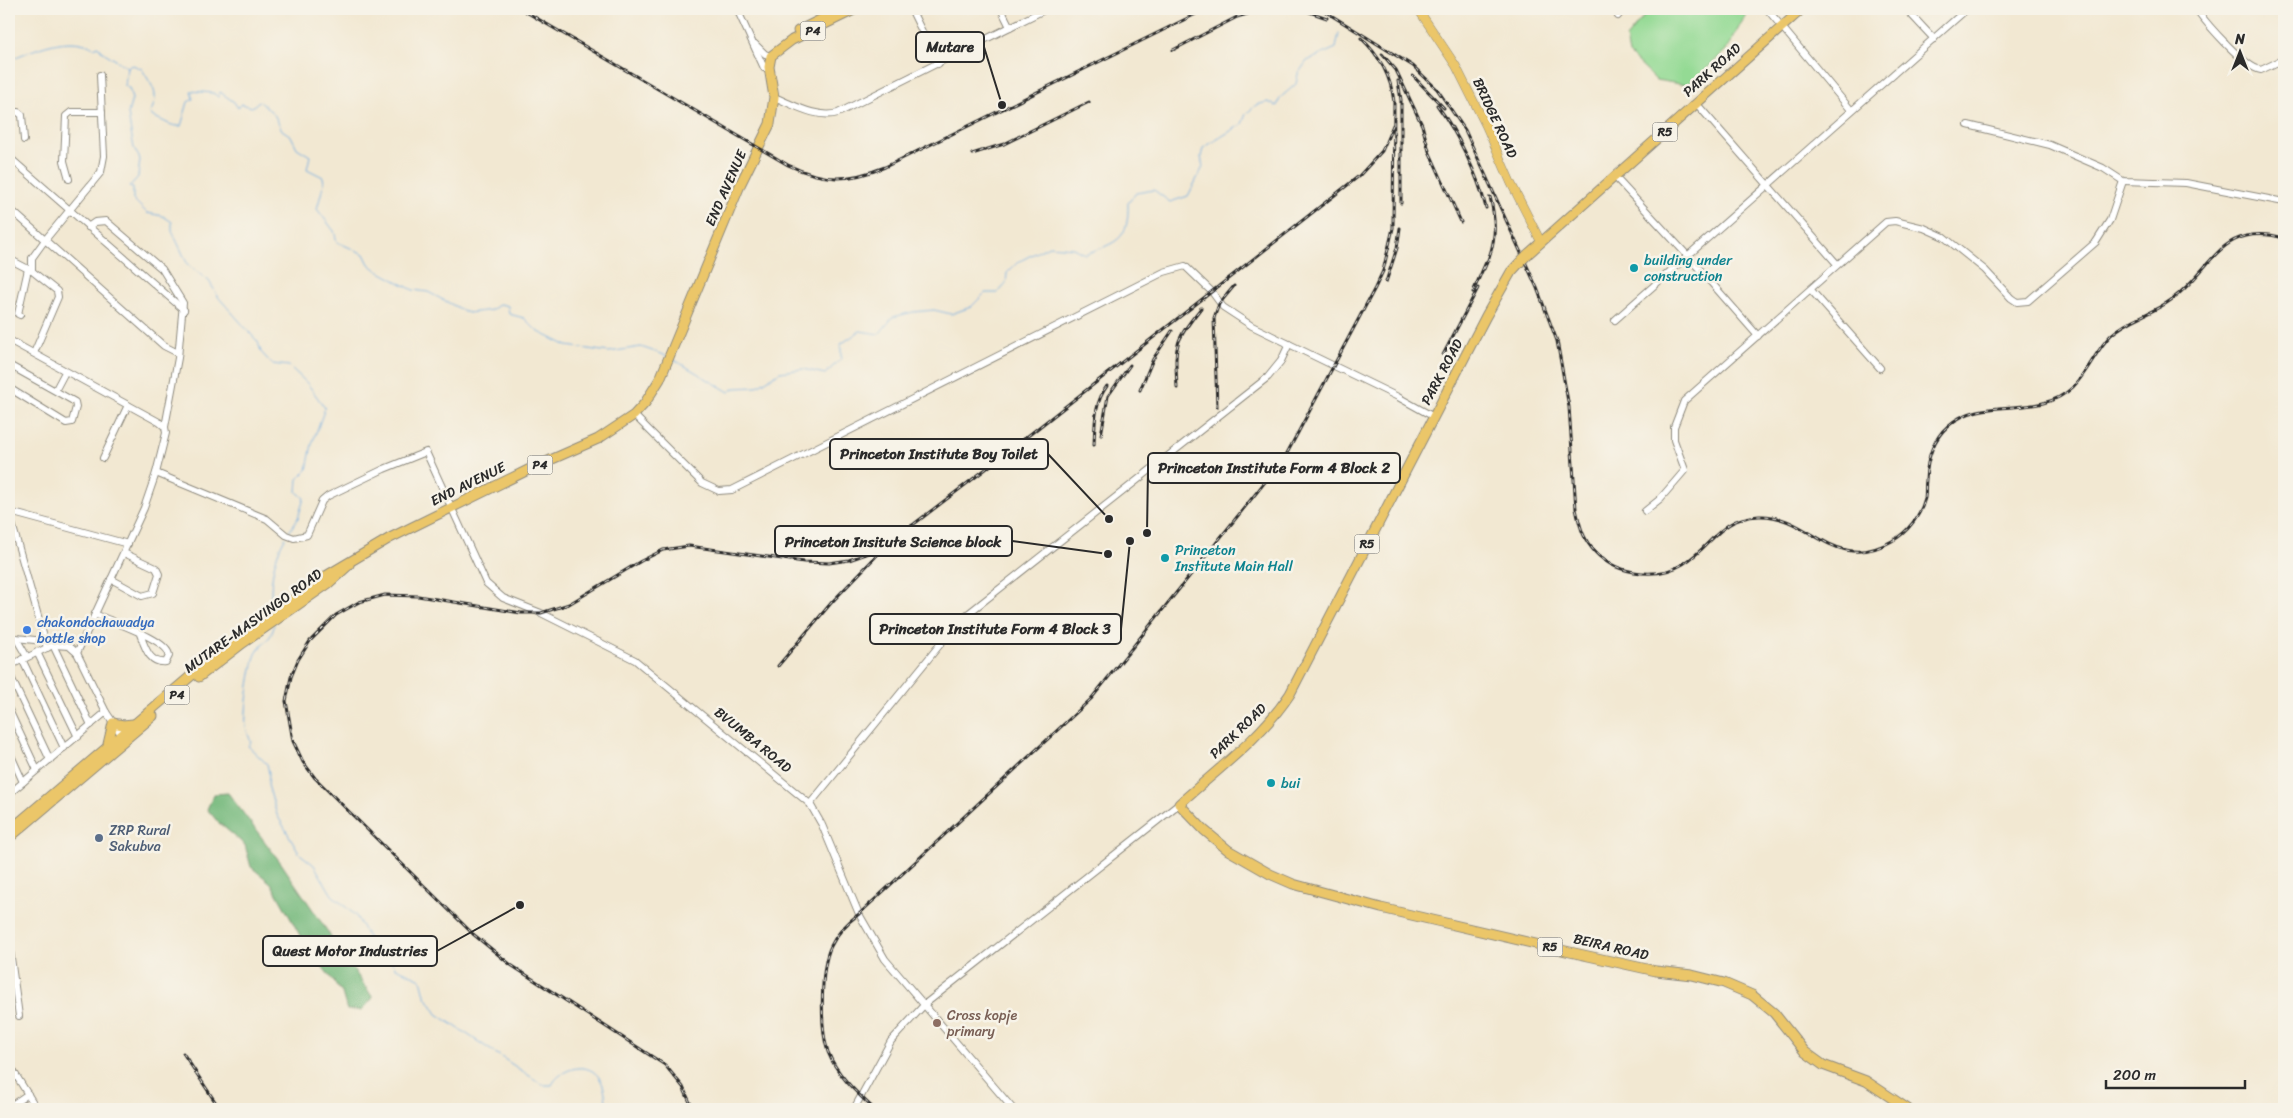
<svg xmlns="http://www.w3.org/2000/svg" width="2293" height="1118" font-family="Sriracha,sans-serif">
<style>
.green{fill:#94da94;stroke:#608260}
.forest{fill:#77ba7e;stroke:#517254}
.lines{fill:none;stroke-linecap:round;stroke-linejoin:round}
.stream{stroke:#70ace1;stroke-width:1}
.minor-casing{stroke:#8e8a7e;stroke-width:8}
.major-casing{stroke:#8e8a7e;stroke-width:9}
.highway-casing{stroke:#8e8a7e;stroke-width:11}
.minor{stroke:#fff;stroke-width:6}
.major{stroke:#ebc669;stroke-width:8}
.highway{stroke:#ebc669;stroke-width:9}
.rail-casing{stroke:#2b2b2b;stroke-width:3}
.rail{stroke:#f7f3e8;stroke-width:1;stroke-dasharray:4;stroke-linecap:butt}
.highway-bridge-casing{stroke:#8e8a7e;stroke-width:11;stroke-linecap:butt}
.highway-bridge{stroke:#ebc669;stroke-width:9}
.culture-dot{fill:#0f9aa8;stroke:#f7f3e8;stroke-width:2}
.shop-dot{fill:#3f7fe0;stroke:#f7f3e8;stroke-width:2}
.service-dot{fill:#5c6f8a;stroke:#f7f3e8;stroke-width:2}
.education-dot{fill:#8d6e63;stroke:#f7f3e8;stroke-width:2}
.labels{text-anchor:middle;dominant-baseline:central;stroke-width:5;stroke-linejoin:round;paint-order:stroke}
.shield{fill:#f7f3e8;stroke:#686764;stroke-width:1}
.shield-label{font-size:12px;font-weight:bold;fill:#2b2b2b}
.street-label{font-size:14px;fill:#2b2b2b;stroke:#f7f3e8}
.culture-label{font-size:14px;fill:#0d838f;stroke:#f7f3e8;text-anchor:start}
.shop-label{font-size:14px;fill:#366cbe;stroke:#f7f3e8;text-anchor:start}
.service-label{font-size:14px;fill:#4e5e75;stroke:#f7f3e8;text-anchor:start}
.education-label{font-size:14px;fill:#785e54;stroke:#f7f3e8;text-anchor:start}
.leader{fill:none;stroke:#2b2b2b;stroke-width:2}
.callout-dot{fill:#2b2b2b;stroke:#f7f3e8;stroke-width:2}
.callout{fill:#f7f3e8;stroke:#2b2b2b;stroke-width:2}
.callout-label{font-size:15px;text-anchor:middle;font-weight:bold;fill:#2b2b2b}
</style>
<rect width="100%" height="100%" fill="#f7f3e8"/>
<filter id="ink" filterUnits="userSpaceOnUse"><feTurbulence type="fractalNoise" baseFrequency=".02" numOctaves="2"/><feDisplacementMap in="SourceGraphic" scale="10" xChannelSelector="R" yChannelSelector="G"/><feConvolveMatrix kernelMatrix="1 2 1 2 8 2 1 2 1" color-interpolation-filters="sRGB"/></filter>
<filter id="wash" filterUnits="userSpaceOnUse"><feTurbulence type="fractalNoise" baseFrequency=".0096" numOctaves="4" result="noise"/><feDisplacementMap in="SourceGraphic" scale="20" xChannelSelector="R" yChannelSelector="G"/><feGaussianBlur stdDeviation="1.12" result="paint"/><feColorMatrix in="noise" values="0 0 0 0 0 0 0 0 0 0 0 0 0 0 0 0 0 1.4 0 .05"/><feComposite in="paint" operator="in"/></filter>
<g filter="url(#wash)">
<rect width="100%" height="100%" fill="#f2e8d2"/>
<!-- green -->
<polygon class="green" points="1650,9 1742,9 1747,13 1727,49 1696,79 1686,85 1656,80 1629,54 1626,38"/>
<!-- forest -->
<polygon class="forest" points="228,793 281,863 373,998 362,1010 347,1010 342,993 302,939 271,883 251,867 245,845 218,822 207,809 214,794"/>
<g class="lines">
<!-- stream -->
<g class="stream">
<polyline points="1354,13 1366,9"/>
<path d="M9,60C33,50 69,33 94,48L98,46L103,52L127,67L125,86L129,88L132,99L128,113L131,133L134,148L140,159L138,177L129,187L133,188V199L147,213L163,216L172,222V231L188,265L209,281L219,298L258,342L261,352L272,364L289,366L307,383L325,408L312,444L307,470L298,479L297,492L304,498L298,518L289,532"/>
<path d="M127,67L133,65L142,69C152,87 161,93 150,113L153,117C164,120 170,127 181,126L188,102L193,99L191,91L213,93L219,97L220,92L234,102L238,108L241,104L252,107L259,101L274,114L282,130L291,136L297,148L310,156L307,169L323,177L324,183L317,209L334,231L337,242L364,254L369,264L378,271L413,290L428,292L468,313L492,310L500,304L508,306L509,314L524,318L537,331L567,346L609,352L641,347L667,356"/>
<path d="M673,359L729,392L735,388L756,387L780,372L803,369L825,374L841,359V344L860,331L879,334L893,317L913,312L934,310L951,314L971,307L985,293H998L1006,284L1007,273L1018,262L1049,246L1073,248L1085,254C1118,242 1129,240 1128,203L1136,193L1154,190L1170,202L1188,196L1203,167L1201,157L1203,148L1242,124L1246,114L1256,105L1268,102L1277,106L1280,98L1296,84L1298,74L1307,61L1336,48L1339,33"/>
<path d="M272,609C269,586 273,558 285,538"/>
<path d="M274,625C273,639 262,642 256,654C251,665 244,715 246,727C247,732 249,737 251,742L248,746L267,764L269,773L268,785L277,815L300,854L314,865L332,895L356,916L373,946L391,961L396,968L421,979L425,995L437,1014L543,1085H552C559,1070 585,1060 598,1076C605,1085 607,1099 605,1109"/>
</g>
</g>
</g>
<g filter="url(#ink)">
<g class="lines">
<defs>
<g id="minor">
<polyline points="737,9 764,68"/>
<polyline points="911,9 938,64"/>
<polyline points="1001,9 1010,27"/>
<polyline points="1767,9 1851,110"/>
<polyline points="1906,9 1934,39"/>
<path d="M2196,9C2207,24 2245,68 2261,70L2284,59"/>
<polyline points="1618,16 1623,9"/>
<polyline points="755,44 765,54 771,56"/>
<path d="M774,97C794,105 817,119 838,113L1046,9"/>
<polyline points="1696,103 1837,264"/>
<polyline points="9,112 18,112 22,115 24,140"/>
<polyline points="1968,125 2050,145 2103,168 2123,181 2186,183 2284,202"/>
<polyline points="9,157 184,310"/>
<polyline points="1615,177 1687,255 1758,336"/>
<polyline points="69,179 64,161 66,116 71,112 102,112"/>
<polyline points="9,208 164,346 178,353"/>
<polyline points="88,227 95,222 106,221 162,269 183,303 178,358 165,427"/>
<polyline points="9,259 32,271 57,291 58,297 34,353"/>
<polyline points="32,271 32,258 45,240 101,172 104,156 100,75"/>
<polyline points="1811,290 1880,368"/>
<polyline points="20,315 18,314 28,269"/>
<polyline points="1615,320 1967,9"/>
<polyline points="9,340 159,422 165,427 166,433 156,473 144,508 77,653"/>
<polyline points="9,365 75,402 76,407 72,422 66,423 9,388"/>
<polyline points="56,389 65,372"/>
<polyline points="634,415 702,483 719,491 732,490 1164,272 1185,266 1212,292 1223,307 1252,326 1398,397 1434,417"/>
<polyline points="103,458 128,405"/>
<polyline points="156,473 267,519 286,535 294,538 307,535 322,501 328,496 384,469 426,452 486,583 503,598 541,613 635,660 810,804 822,825 859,914 885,959 1013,1109"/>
<polyline points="1645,511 1660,499 1685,470 1674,440 1674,427 1684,401 1886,222 1895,221 1924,228 1944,237 1985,270 2011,298 2017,302 2028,301 2096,242 2110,220 2123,181"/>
<polyline points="10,512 128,544"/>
<polyline points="12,513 11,520 47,648"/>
<polyline points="111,579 142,596 153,593 159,574 156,568 124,553"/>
<path d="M95,614C110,621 170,640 169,656L166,662C149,664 145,647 140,634"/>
<polyline points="9,636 16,638 27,657"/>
<polyline points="16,638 44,641"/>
<polyline points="53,645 91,725"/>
<polyline points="37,652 78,737"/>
<polyline points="22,659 64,748"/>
<polyline points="9,666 53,645 69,646 77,653 106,712 123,737"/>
<polyline points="9,673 50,760"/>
<polyline points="9,710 37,770"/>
<polyline points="9,751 23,782"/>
<polyline points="9,794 106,712"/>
<polyline points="810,804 960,620 1268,377 1281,361 1289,344"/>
<polyline points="9,943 19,1016"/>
<polyline points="9,1064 37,1109"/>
<polyline points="9,1107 28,1094"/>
<polyline points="854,1109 891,1041 925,1004 1179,804"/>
</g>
<polyline id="major" points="1418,9 1456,66 1486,126 1511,183 1541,242"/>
<g id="highway">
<polyline points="798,31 842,9"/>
<polyline points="1528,254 1802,9"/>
<path d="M1523,259L1511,272L1486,316L1290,694C1261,738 1218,769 1179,804L1204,830L1228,850L1270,874L1293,884L1381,908L1570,952L1656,971L1692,975L1724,983L1752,995L1774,1013L1805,1052L1823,1065L1866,1081L1908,1109"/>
<polyline points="199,677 243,643 329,583 349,565"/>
<polyline points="108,744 113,723 123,725 133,724"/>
<polyline points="9,831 205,664 319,580 390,538 532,468 598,439 634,415 645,403 660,379 741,183 770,124 774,97 769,67 771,56 792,40 856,9"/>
<polyline points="9,838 153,716"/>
</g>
</defs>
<!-- minor casing -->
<use href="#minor" class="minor-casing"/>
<!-- major casing -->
<use href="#major" class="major-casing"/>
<!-- highway casing -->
<use href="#highway" class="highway-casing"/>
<!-- minor -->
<use href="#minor" class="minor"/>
<!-- major -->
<use href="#major" class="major"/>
<!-- highway -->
<use href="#highway" class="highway"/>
<defs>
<g id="rail">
<path d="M521,9L788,165C824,182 848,182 885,167L1206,9"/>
<polyline points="1301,9 1327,18"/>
<path d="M1321,9L1413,66L1437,89L1465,130L1537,288L1557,341L1569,407L1576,509C1579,522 1582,536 1591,547C1611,574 1655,581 1683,564C1713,546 1718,518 1759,516C1810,514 1833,575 1892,541C1907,533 1921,515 1925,498C1926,492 1925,486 1926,480C1927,459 1932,440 1948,426C1983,394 2038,421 2073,387C2088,372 2096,350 2111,335C2128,319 2152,314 2171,300C2213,270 2219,221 2284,238"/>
<polyline points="1173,50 1237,17 1264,9"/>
<polyline points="1382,54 1396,70 1422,125 1429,151 1461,222"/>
<polyline points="1413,76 1444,108"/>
<polyline points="1398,81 1401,100 1401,203"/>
<path d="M1437,105C1457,132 1478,175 1486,208"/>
<polyline points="972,154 1004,144 1089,102"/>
<path d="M1484,269C1496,245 1497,223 1490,197"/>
<polyline points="1386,282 1397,248 1400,228"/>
<polyline points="1473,292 1486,262"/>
<polyline points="1443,355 1478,288"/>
<path d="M1177,388C1175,345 1173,343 1201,308"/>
<polyline points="1140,390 1153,359 1172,331"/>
<polyline points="1217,407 1214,318 1219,304 1234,286"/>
<polyline points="1101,435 1108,396 1130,365"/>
<path d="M1094,445C1095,424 1094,403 1107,386"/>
<polyline points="778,666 832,602 883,549"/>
<polyline points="183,1053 220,1109"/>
<polyline points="693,1109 683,1087 665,1065 511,965 473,934 315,778 303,762 293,741 286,701 291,677 298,660 310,641 336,615 359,602 385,595 418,596 521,613 541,613 569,604 641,561 663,550 689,546 804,562 829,563 849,560 869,553 914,524 982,472 1359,176 1382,151 1393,125"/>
<path d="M874,1109C857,1093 837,1075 828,1052C820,1029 820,968 831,946C837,933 848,922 859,914L1091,699L1285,457L1375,288L1383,271L1393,228L1394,102C1391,76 1380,56 1361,38"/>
</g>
</defs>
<!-- rail casing -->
<use href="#rail" class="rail-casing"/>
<!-- rail -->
<use href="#rail" class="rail"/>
<defs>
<polyline id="highway-bridge" points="1523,259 1528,254"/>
</defs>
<!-- highway-bridge casing -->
<use href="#highway-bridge" class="highway-bridge-casing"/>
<!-- highway-bridge -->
<use href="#highway-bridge" class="highway-bridge"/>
</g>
</g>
<!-- markers -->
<g class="culture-dot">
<circle cx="1634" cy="268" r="5"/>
<circle cx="1165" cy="558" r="5"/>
<circle cx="1271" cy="783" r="5"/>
</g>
<circle class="shop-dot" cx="27" cy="630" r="5"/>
<circle class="service-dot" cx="99" cy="838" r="5"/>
<circle class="education-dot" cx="937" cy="1023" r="5"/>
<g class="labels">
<!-- shield labels -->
<g class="shield">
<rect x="800.5" y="21.5" width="25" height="19" rx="4"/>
<rect x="1652.5" y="122.5" width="25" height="19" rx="4"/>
<rect x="527.5" y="455.5" width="25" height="19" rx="4"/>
<rect x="1354.5" y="534.5" width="25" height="19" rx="4"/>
<rect x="164.5" y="685.5" width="25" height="19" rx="4"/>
<rect x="1537.5" y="937.5" width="25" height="19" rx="4"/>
</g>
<g class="shield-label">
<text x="813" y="31">P4</text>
<text x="1665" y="132">R5</text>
<text x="540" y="465">P4</text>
<text x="1367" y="544">R5</text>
<text x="177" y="695">P4</text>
<text x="1550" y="947">R5</text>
</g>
<!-- street labels -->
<g class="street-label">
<text transform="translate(1712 70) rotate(-42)">PARK ROAD</text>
<text transform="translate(1495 118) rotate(65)">BRIDGE ROAD</text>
<text transform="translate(726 188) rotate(-66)">END AVENUE</text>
<text transform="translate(1442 372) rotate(-62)">PARK ROAD</text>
<text transform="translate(468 484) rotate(-26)">END AVENUE</text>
<text transform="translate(253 621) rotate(-36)">MUTARE-MASVINGO ROAD</text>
<text transform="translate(1238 731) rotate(-44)">PARK ROAD</text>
<text transform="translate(753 740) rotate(39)">BVUMBA ROAD</text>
<text transform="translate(1611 947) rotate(13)">BEIRA ROAD</text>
</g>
<!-- culture labels -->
<g class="culture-label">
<text x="1644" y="260">building under<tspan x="1644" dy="16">construction</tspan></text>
<text x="1175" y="550">Princeton<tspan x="1175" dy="16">Institute Main Hall</tspan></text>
<text x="1281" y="783">bui</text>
</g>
<!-- shop labels -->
<g class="shop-label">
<text x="37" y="622">chakondochawadya<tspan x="37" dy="16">bottle shop</tspan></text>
</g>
<!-- service labels -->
<g class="service-label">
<text x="109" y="830">ZRP Rural<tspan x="109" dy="16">Sakubva</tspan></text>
</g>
<!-- education labels -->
<g class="education-label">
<text x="947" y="1015">Cross kopje<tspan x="947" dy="16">primary</tspan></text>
</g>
</g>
<!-- callouts -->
<path class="leader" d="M1002 105L984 47M1109 519L1048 454M1147 533L1148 468M1108 554L1012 541M1130 541L1121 629M520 905L437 951"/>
<g class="callout-dot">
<circle cx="1002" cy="105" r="5"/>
<circle cx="1109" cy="519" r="5"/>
<circle cx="1147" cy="533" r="5"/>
<circle cx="1108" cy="554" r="5"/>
<circle cx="1130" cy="541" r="5"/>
<circle cx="520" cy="905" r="5"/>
</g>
<g class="callout">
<rect x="916" y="32" width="68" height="30" rx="5"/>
<rect x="830" y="439" width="218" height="30" rx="5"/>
<rect x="1148" y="453" width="252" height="30" rx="5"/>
<rect x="775" y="526" width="237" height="30" rx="5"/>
<rect x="870" y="614" width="251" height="30" rx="5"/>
<rect x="263" y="936" width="174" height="30" rx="5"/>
</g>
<g class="callout-label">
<text x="950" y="52">Mutare</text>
<text x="939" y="459">Princeton Institute Boy Toilet</text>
<text x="1274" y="473">Princeton Institute Form 4 Block 2</text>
<text x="893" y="547">Princeton Insitute Science block</text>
<text x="995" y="634">Princeton Institute Form 4 Block 3</text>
<text x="350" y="956">Quest Motor Industries</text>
</g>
<!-- margin -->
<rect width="2293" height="1118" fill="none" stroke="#f7f3e8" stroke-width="30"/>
<!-- north arrow -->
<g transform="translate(2240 52)" stroke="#f7f3e8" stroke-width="4" paint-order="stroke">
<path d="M0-4L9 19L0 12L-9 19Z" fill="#2b2b2b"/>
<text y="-8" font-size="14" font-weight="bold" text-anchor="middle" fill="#2b2b2b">N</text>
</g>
<!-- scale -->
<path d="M2106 1080v8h139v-8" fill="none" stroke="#2b2b2b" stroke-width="2.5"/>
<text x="2113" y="1080" font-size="15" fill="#2b2b2b" stroke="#f7f3e8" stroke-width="4" paint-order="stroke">200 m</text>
</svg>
